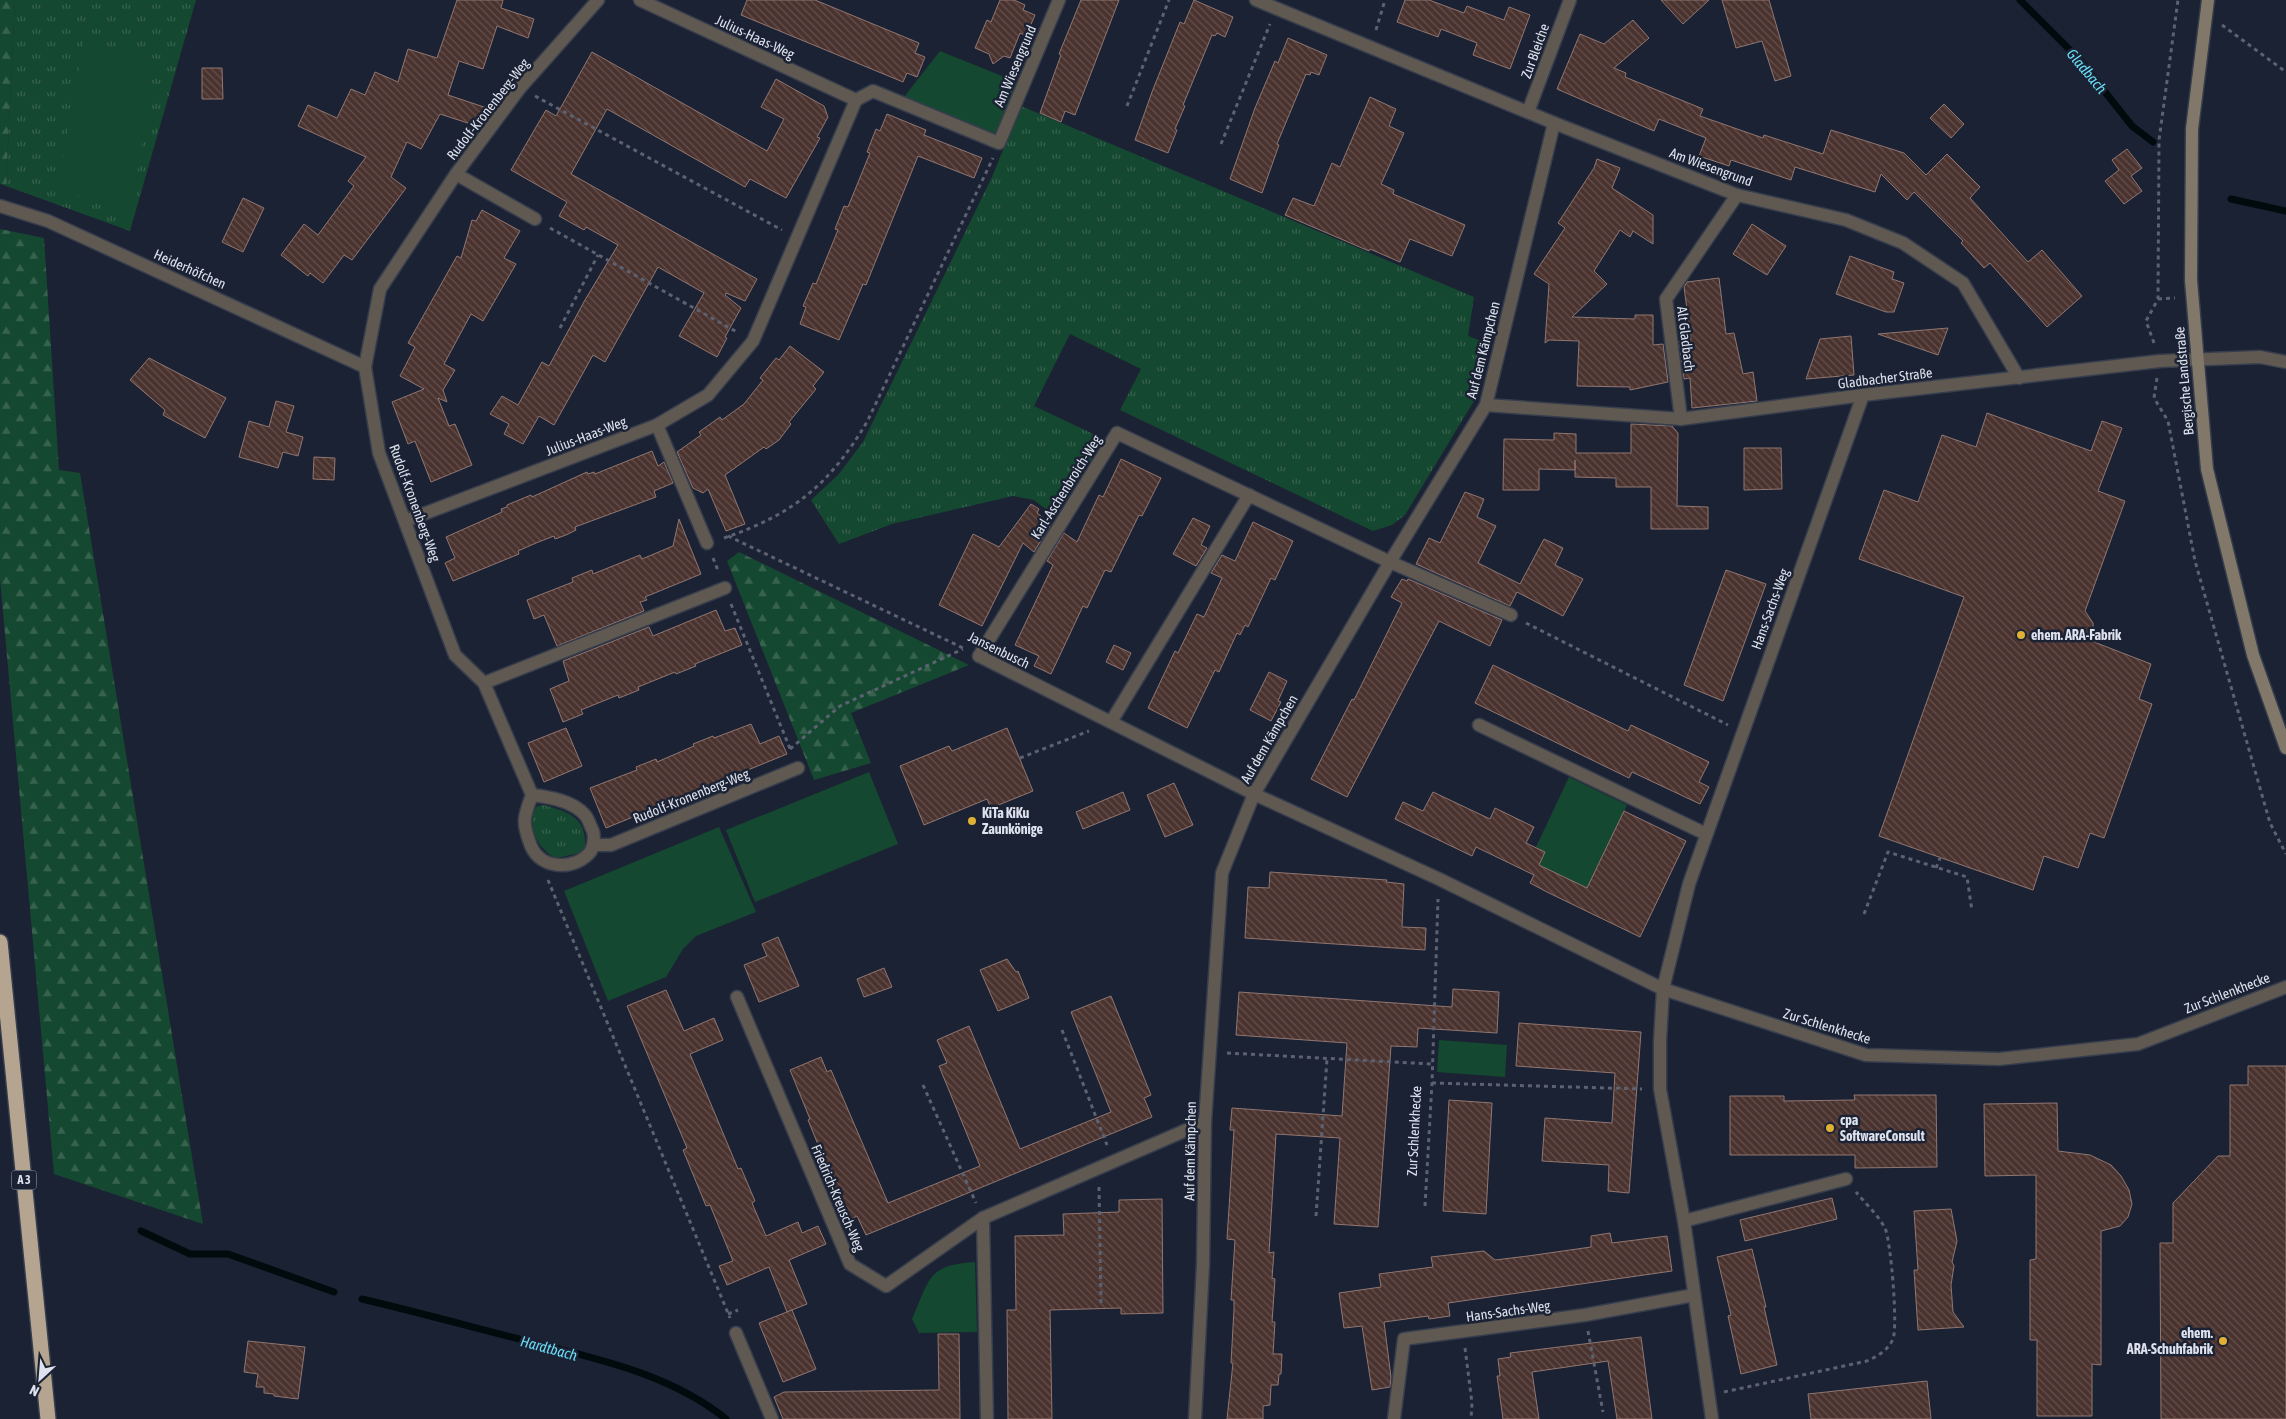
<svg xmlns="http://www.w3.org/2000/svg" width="2286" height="1419" font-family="'Asap Condensed',sans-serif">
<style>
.grass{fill:url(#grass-tufts)}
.forest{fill:url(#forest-firs)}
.park{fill:#154830}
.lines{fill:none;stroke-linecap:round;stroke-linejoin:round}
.stream{stroke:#010a0d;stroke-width:7}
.building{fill:url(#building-back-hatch);stroke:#917671}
.lane-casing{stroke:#363d4d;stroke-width:15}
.street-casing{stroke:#363d4d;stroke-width:15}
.secondary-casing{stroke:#363d4d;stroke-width:15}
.highway-casing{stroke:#363d4d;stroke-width:18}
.path{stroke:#5c6272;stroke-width:3;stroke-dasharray:4 4;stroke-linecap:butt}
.lane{stroke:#5f5951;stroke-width:12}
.street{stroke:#5f5951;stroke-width:12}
.secondary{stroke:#82786a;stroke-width:12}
.highway{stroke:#b5a590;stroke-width:15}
.poi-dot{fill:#e0b034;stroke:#1b2233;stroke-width:2}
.labels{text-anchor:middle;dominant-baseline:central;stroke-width:5;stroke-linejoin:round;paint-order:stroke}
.shield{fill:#1b2233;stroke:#a3a8b6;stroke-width:1}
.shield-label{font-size:12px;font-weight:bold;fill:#dde2ee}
.street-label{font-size:14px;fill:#dde2ee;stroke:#1b2233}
.poi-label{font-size:14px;font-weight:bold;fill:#dde2ee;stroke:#1b2233;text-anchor:start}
.water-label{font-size:15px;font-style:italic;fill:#6bdef8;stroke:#1b2233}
</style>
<defs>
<pattern id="grass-tufts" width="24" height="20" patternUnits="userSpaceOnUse" patternTransform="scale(1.25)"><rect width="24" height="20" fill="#154830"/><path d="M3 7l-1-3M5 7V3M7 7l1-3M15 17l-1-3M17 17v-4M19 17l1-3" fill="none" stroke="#37624e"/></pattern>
<pattern id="forest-firs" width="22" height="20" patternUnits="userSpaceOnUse" patternTransform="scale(1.25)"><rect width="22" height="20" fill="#154830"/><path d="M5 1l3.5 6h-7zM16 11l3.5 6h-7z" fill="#37624e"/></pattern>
<pattern id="building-back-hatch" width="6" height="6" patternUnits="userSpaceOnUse" patternTransform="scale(1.25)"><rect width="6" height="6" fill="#4a332f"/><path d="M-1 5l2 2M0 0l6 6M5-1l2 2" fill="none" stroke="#64504d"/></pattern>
</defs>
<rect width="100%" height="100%" fill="#1b2233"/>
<!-- grass -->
<g class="grass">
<polygon points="15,0 196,0 130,231 6,186"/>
<polygon points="1021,106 1474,297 1468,336 1489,344 1477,396 1405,515 1392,525 1373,531 1120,410 1141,369 1070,334 1034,406 1104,439 1056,517 1034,500 1013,496 892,524 839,544 811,500 838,475 863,442 992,177"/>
<path d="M544,805C568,812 587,817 585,847L579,853L557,858C539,852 524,823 537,806Z"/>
</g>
<!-- forest -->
<g class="forest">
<polygon points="0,0 15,0 6,186 0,184"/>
<polygon points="0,229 44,238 59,470 80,473 203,1224 54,1174 0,579"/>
<polygon points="739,552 969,665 851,713 871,763 814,780 727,561"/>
</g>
<!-- park -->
<g class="park">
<polygon points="84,41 155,59 130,216 57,187"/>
<polygon points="940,51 1019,83 996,135 904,97"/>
<polygon points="869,772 898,844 755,902 726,830"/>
<polygon points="1569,777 1627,805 1587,888 1539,865 1545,852 1536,847"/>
<polygon points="719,827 756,912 696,936 683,949 666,977 608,1001 564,891"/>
<polygon points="1439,1040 1507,1045 1505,1077 1437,1072"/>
<path d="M975,1262L977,1332L919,1333L912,1319C930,1279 927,1265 975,1262Z"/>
</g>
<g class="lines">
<!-- stream -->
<g class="stream">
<polyline points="2020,0 2079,59 2132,126 2153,142"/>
<polyline points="2231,199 2286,211"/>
<polyline points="141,1231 190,1254 228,1254 334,1292"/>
<path d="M362,1299C417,1312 472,1327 527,1341C596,1359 669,1373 726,1419"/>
</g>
</g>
<!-- building -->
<g class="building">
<polygon points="457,0 503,0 501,8 534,19 528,38 497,26 483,69 459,61 448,95 493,110 480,127 440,114 421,149 407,142 391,177 406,188 389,211 352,260 344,255 323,283 310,273 308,276 281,255 304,224 318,235 354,186 348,181 366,157 298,126 308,105 337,118 351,89 365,95 375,72 398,82 408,49 437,58"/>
<polygon points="747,0 815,0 919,43 915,53 925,57 917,77 907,73 903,82 741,15"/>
<polygon points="1000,0 1014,0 1025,5 1023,10 1035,15 1026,36 1020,33 1010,58 1004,56 993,64 989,54 975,48 987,20 991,22"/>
<polygon points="1081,0 1119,0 1075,115 1065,111 1061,122 1040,113 1061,55 1059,54"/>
<polygon points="1194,0 1233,17 1225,37 1217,33 1215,36 1212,35 1183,105 1185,106 1175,129 1177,130 1168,153 1135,140 1152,92 1180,22 1184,24"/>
<polygon points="1405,0 1429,0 1464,13 1467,6 1504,20 1509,7 1530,15 1510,69 1473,55 1477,43 1441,29 1438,37 1397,22"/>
<polygon points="1661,0 1709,0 1683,24"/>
<polygon points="1722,0 1769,0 1791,76 1775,81 1762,41 1736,48"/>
<polygon points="1633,20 1649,38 1614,68 1626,73 1625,77 1703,109 1700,116 1763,138 1764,135 1823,154 1831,130 1904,153 1926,175 1947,154 1980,187 1970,198 2028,262 2042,250 2082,296 2047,327 1990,263 1984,268 1961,243 1963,241 1914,192 1907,200 1881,174 1875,192 1795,167 1791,180 1731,160 1729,166 1699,156 1706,138 1659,119 1654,131 1557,89 1580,34 1604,44"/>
<polygon points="1288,38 1327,55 1319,75 1311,72 1310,75 1306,74 1277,144 1279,145 1262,193 1230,179 1255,108 1275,61 1278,63"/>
<polygon points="592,52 767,151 784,119 761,107 776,79 824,106 828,117 817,137 820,138 786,198 750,179 745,187 607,109 571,174 757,279 745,301 726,293 725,295 741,308 725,337 727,338 717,357 679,336 704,293 658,267 605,362 593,355 554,425 539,416 523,444 504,434 509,424 490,414 502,396 518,405 542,362 549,366 585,300 618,245 586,227 584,230 559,216 567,202 511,170 546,110 556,116"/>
<polygon points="202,68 222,68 223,99 202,99"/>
<polygon points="1370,97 1396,109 1389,126 1404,133 1381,184 1394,190 1393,194 1465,225 1452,256 1410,239 1400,262 1370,249 1369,251 1285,215 1293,198 1314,206 1332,163 1340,167"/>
<polygon points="1944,104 1964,124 1951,138 1930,118"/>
<polygon points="887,114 926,130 924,135 982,158 974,178 918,156 866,285 863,284 839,340 800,324 806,307 803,306 813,283 816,284 838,230 835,229 844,206 848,207 870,153 867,152 876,129 880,131"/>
<polygon points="2127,149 2142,168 2131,176 2142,191 2124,204 2105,181 2119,170 2112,160"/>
<polygon points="1597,159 1620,168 1612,188 1653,215 1653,244 1633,231 1630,237 1620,230 1594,271 1607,284 1572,317 1635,319 1635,315 1653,315 1653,345 1663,344 1668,382 1630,390 1630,387 1577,386 1579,341 1549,340 1545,343 1549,284 1534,274 1565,228 1558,223 1594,168"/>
<polygon points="243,198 264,208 243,252 222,242"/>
<polygon points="482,210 520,231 504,258 516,264 483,321 471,314 444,364 455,370 443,390 447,402 438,398 449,426 455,424 472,465 431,482 415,441 408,444 392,402 424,389 400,376 415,347 408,343 457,256 461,258 472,220 476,221"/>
<polygon points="1752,224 1786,246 1767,275 1733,254"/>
<polygon points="1850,256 1894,272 1892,279 1904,283 1894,312 1886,312 1836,294"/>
<polygon points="1719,278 1726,334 1734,333 1743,374 1753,372 1757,401 1692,408 1690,378 1684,379 1679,341 1691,339 1684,287 1687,282"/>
<polygon points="1948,328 1938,355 1878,334"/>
<polygon points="1851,336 1854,375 1806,379 1820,339"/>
<polygon points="790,346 824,372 813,386 816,389 789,422 791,424 779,440 766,449 764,447 725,475 745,524 726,531 708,489 703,493 693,488 677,452 701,435 699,432 720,417 722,420 744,404 763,380 760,378 776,358 779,360"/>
<polygon points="149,358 226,398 205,438 163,415 165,410 130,380"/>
<polygon points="276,401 294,406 286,432 303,437 298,456 283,452 278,468 239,457 249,421 269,427"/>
<polygon points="1987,413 2091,451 2102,421 2122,428 2098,491 2125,501 2085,611 2093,623 2094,642 2151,664 2139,699 2152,704 2104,838 2090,833 2078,868 2044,856 2033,890 1879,836 1964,597 1859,559 1884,490 1918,502 1942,435 1976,447"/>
<polygon points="1631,424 1672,426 1678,433 1677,506 1708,507 1708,529 1651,529 1651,487 1616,487 1616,478 1575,477 1575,460 1575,470 1539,469 1539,490 1503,490 1504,439 1554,440 1554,433 1576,434 1576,453 1631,453"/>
<polygon points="1744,448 1781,448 1782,489 1744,490"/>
<polygon points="652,451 658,466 664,462 673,483 654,491 656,497 575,527 576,530 566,535 555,539 554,536 536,543 518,551 519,554 453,581 445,563 455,558 446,537 502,512 501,509 507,507 507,505 531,495 532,497 587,472 588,474 594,472 595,474"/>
<polygon points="314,457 335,458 334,480 313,479"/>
<polygon points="1121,459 1161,478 1142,516 1139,515 1111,572 1105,570 1087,608 1083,606 1051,674 1034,666 1039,656 1015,645 1053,565 1047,561 1064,533 1077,542 1099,495 1103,497"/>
<polygon points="1465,492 1484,499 1477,517 1496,526 1478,563 1520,584 1544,539 1563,548 1555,565 1583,579 1563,616 1517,592 1510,606 1416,564 1429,538 1440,543"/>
<polygon points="1031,504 1039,509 1037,513 1051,524 1034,552 1023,543 982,626 939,605 973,534 999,547"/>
<polygon points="1193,518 1210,526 1201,545 1207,548 1196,566 1173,554"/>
<polygon points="679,519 701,574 645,597 647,600 640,602 644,611 557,646 544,615 534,619 527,600 573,582 572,578 592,570 593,574 640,555 642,559 673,546"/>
<polygon points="1253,522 1293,541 1275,580 1271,578 1248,627 1245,625 1240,635 1237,633 1219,672 1215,670 1187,728 1148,708 1175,651 1178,653 1197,614 1204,617 1222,578 1211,573 1222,555 1235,561"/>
<polygon points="1726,570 1766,584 1723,701 1684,685"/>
<polygon points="1402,579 1407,581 1408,579 1502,620 1490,646 1439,621 1347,797 1311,779 1352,699 1354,700 1402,603 1391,597"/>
<polygon points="716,610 725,631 735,628 742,645 695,664 696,666 676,674 675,672 638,687 639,690 619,698 618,695 581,710 583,714 563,722 550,689 569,681 563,661 649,627 653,636"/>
<polygon points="1114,645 1131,653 1123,670 1106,662"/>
<polygon points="1493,665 1628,731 1631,725 1709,762 1699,782 1709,787 1700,804 1632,772 1629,778 1475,703"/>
<polygon points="1269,672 1287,681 1278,701 1281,702 1271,721 1250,710"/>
<polygon points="751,724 760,744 779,736 787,754 606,828 590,788 637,770 636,767 656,759 657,762 694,746 693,744 713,736 714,738"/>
<polygon points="566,728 582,766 544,782 528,743"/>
<polygon points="1007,728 1033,791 991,808 987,799 924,825 900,766 949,746 952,751"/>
<polygon points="1174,783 1193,825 1165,837 1147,795"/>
<polygon points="1123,792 1130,810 1083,829 1076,812"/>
<polygon points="1433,792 1490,819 1495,808 1534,827 1526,843 1545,852 1539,865 1587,888 1624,811 1686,841 1640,937 1549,893 1530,883 1534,875 1476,847 1472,856 1395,819 1403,802 1423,811"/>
<polygon points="1270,872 1387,880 1386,882 1404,884 1402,927 1426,928 1425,950 1245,938 1248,887 1269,888"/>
<polygon points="778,937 799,986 759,1002 744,965 767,956 762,944"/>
<polygon points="1007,959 1016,972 1018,971 1029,998 998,1011 980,970"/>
<polygon points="884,968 892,987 864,997 857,979"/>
<polygon points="1453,989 1499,992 1497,1033 1418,1028 1417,1047 1391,1046 1378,1227 1334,1224 1340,1138 1276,1134 1269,1253 1274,1252 1272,1278 1275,1279 1272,1322 1275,1322 1273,1354 1282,1354 1281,1374 1279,1374 1278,1385 1271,1385 1270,1405 1263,1406 1263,1419 1227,1419 1233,1363 1231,1363 1234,1309 1234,1300 1231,1300 1235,1240 1227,1239 1234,1130 1230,1130 1232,1108 1342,1116 1347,1043 1236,1035 1239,992 1452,1007"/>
<polygon points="666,990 684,1031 714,1018 723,1040 690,1054 738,1169 741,1168 755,1201 752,1203 766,1236 798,1222 802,1233 818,1226 826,1244 789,1260 807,1304 787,1312 769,1267 727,1285 719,1266 733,1261 710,1205 706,1206 683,1150 687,1148 627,1006"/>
<polygon points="1111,996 1151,1095 1144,1098 1152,1117 866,1235 857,1216 849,1220 808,1120 810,1119 790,1070 821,1057 827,1072 831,1070 888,1203 980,1166 939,1066 947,1063 937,1040 969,1026 1020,1149 1111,1112 1071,1012"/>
<polygon points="1519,1023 1641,1032 1629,1193 1608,1191 1609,1165 1542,1161 1545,1118 1612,1123 1615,1073 1516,1066"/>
<polygon points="2248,1066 2286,1066 2286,1419 2161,1419 2160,1243 2173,1243 2173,1203 2218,1156 2230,1156 2230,1085 2248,1085"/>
<polygon points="1854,1095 1936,1095 1937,1167 1855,1168 1855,1155 1730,1155 1730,1096 1784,1096 1784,1101 1855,1100"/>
<polygon points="1449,1100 1492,1103 1486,1214 1443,1211"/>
<polygon points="2057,1103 2058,1151 2090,1155 2111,1165 2121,1176 2129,1190 2132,1204 2128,1217 2120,1226 2101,1231 2101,1365 2092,1364 2092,1416 2037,1416 2037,1340 2030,1340 2030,1260 2036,1259 2036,1175 1985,1176 1984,1104"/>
<polygon points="1832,1198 1837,1219 1745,1241 1740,1220"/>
<polygon points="1162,1199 1163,1313 1121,1314 1121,1308 1050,1310 1052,1419 1008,1419 1007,1310 1016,1310 1015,1236 1064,1235 1063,1214 1119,1212 1119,1200"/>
<polygon points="1951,1209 1957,1241 1952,1262 1954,1266 1951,1285 1953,1312 1964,1327 1918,1330 1914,1270 1918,1270 1914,1211"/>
<polygon points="1610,1233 1612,1243 1667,1236 1672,1271 1448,1303 1450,1316 1429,1319 1428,1316 1384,1322 1391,1377 1390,1387 1372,1390 1362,1326 1344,1328 1339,1293 1381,1287 1379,1274 1433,1267 1431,1257 1484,1251 1495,1260 1528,1256 1591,1247 1591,1236"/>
<polygon points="1752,1249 1766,1307 1764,1307 1777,1365 1741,1374 1728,1316 1731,1315 1717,1257"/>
<polygon points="792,1310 816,1369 783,1382 759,1323"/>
<polygon points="938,1334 959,1334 960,1419 783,1419 774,1397 784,1392 939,1390"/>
<polygon points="1641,1337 1652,1419 1617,1419 1608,1361 1532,1372 1539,1419 1503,1419 1497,1376 1500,1376 1498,1359 1511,1357 1510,1353"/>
<polygon points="248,1341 305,1347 298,1399 274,1396 274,1394 264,1393 264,1387 256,1387 258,1374 244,1372"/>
<polygon points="1927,1381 1931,1419 1811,1419 1808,1394"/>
</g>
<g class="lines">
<defs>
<g id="lane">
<polyline points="657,425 707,543"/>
<polyline points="979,656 1117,433"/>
<polyline points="484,683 725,588"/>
<polyline points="1111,722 1249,495"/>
<polyline points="1479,725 1706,834"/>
<polyline points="1684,1221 1846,1179"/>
<polyline points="1394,1419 1404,1339 1585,1315 1694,1295"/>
</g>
<g id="street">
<polyline points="1256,0 1554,123 1737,195 1846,220 1903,243 1963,283 2019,378"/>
<polyline points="856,100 873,91 999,143 1059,0"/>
<polyline points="1528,112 1570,0"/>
<polyline points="456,174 535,219"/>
<polyline points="0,206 48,221 365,367"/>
<polyline points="1486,405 1681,419 1863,395 2160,361 2260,357 2286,362"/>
<polyline points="1681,419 1666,299 1737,195"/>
<polyline points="1117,433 1390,562 1511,615"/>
<polyline points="405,521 657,425 708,395 753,341 856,100 640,0"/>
<polyline points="979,656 1254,794 1439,879 1663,989 1866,1055 1999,1059 2138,1044 2286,987"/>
<path d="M532,795C550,797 573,801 585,815C588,818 590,825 592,829C595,834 594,845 591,851C576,871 541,870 531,846C522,823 523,818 532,795L484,683L455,655L379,453L365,367L380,289L456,174L520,88L598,0"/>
<polyline points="593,845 611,845 798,768"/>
<polyline points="737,997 850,1264 886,1286 983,1218 1205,1122"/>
<polyline points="983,1218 987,1419"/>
<polyline points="736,1333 772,1419"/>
<polyline points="1195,1419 1203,1265 1205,1122 1222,873 1254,794 1390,562 1486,405 1554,123"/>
<polyline points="1712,1419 1684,1221 1660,1089 1660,1041 1663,989 1689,884 1863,395"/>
</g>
<polyline id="secondary" points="2208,0 2192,129 2191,280 2207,469 2253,655 2286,748"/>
<polyline id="highway" points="0,942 48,1419"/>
</defs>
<!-- lane casing -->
<use href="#lane" class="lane-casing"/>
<!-- street casing -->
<use href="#street" class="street-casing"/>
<!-- secondary casing -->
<use href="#secondary" class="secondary-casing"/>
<!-- highway casing -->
<use href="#highway" class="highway-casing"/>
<!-- path -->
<g class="path">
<polyline points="2222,25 2286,72"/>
<polyline points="1376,30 1385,0"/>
<polyline points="535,96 782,230"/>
<polyline points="1127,106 1169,0"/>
<polyline points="1221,144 1270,24"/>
<polyline points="550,228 737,332"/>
<polyline points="2158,299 2175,298"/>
<polyline points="560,328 598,255"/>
<polyline points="2154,343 2146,321 2158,299 2159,140 2178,0"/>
<polyline points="2157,378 2154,398 2168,421 2195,561 2270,823 2286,854"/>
<polyline points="728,536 963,648"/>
<path d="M724,538C794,514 829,485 867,422L993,158"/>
<polyline points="713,558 719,573"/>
<polyline points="731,604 791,751"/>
<polyline points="1526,623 1728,725"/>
<polyline points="790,749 840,706 963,649"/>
<polyline points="1020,758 1089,731"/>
<polyline points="1936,868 1940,858"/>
<polyline points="548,880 730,1318"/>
<polyline points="1864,914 1888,852 1967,877 1972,911"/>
<polyline points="1062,1030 1107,1145"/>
<polyline points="1227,1053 1431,1064"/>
<polyline points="1432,1083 1642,1089"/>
<polyline points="923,1085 976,1203"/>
<polyline points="1099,1187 1101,1304"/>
<polyline points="1425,1206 1432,1083 1438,899"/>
<polyline points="1316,1216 1327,1059"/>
<polyline points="728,1314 738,1310"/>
<polyline points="1588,1331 1603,1412"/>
<polyline points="1465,1348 1472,1403 1471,1419"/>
<path d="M1724,1392L1867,1361C1878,1356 1888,1350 1893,1339C1898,1326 1891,1242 1885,1228C1878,1215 1865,1203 1856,1192"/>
</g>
<!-- lane -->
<use href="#lane" class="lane"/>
<!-- street -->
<use href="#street" class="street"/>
<!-- secondary -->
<use href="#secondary" class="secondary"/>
<!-- highway -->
<use href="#highway" class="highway"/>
</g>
<!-- markers -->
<g class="poi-dot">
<circle cx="2021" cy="635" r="5"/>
<circle cx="972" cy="821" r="5"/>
<circle cx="1830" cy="1128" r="5"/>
<circle cx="2223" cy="1341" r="5"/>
</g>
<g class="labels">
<!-- shield labels -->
<rect class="shield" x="11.5" y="1170.5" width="25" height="19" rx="4"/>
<g class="shield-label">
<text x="24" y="1180">A 3</text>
</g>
<!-- street labels -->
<g class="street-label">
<text transform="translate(755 37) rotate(25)">Julius-Haas-Weg</text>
<text transform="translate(1535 51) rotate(-70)">Zur Bleiche</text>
<text transform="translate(1015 66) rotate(-67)">Am Wiesengrund</text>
<text transform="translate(488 109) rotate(-52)">Rudolf-Kronenberg-Weg</text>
<text transform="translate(1711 167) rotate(20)">Am Wiesengrund</text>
<text transform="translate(190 269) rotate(24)">Heiderhöfchen</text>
<text transform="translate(1686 339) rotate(83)">Alt Gladbach</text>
<text transform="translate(1483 350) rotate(-76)">Auf dem Kämpchen</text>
<text transform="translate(1885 378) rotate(-7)">Gladbacher Straße</text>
<text transform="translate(2184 381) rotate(-95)">Bergische Landstraße</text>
<text transform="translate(586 436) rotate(-21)">Julius-Haas-Weg</text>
<text transform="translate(1066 487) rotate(-58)">Karl-Aschenbroich-Weg</text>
<text transform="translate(415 503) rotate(70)">Rudolf-Kronenberg-Weg</text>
<text transform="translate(1770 609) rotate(-70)">Hans-Sachs-Weg</text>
<text transform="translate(999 650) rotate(26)">Jansenbusch</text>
<text transform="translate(1269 739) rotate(-60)">Auf dem Kämpchen</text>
<text transform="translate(691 796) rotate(-22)">Rudolf-Kronenberg-Weg</text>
<text transform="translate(2227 993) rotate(-21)">Zur Schlenkhecke</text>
<text transform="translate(1827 1026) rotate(17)">Zur Schlenkhecke</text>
<text transform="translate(1414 1131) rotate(-87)">Zur Schlenkhecke</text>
<text transform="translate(1190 1151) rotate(-89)">Auf dem Kämpchen</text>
<text transform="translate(838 1198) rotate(67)">Friedrich-Kreusch-Weg</text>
<text transform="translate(1508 1311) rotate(-8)">Hans-Sachs-Weg</text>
</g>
<!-- poi labels -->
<g class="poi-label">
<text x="2031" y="635">ehem. ARA-Fabrik</text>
<text x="982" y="813">KiTa KiKu<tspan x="982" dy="16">Zaunkönige</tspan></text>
<text x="1840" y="1120">cpa<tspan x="1840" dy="16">SoftwareConsult</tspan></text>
<text x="2213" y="1333" text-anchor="end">ehem.<tspan x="2213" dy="16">ARA-Schuhfabrik</tspan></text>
</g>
<!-- water labels -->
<g class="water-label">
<text transform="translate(2087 71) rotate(50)">Gladbach</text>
<text transform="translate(549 1348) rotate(15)">Hardtbach</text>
</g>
</g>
<!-- north arrow -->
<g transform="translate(40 1379) rotate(206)" stroke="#1b2233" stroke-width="4" paint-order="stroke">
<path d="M0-4L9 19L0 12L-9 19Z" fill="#dde2ee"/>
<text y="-8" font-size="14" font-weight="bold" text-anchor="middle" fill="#dde2ee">N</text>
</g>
</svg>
